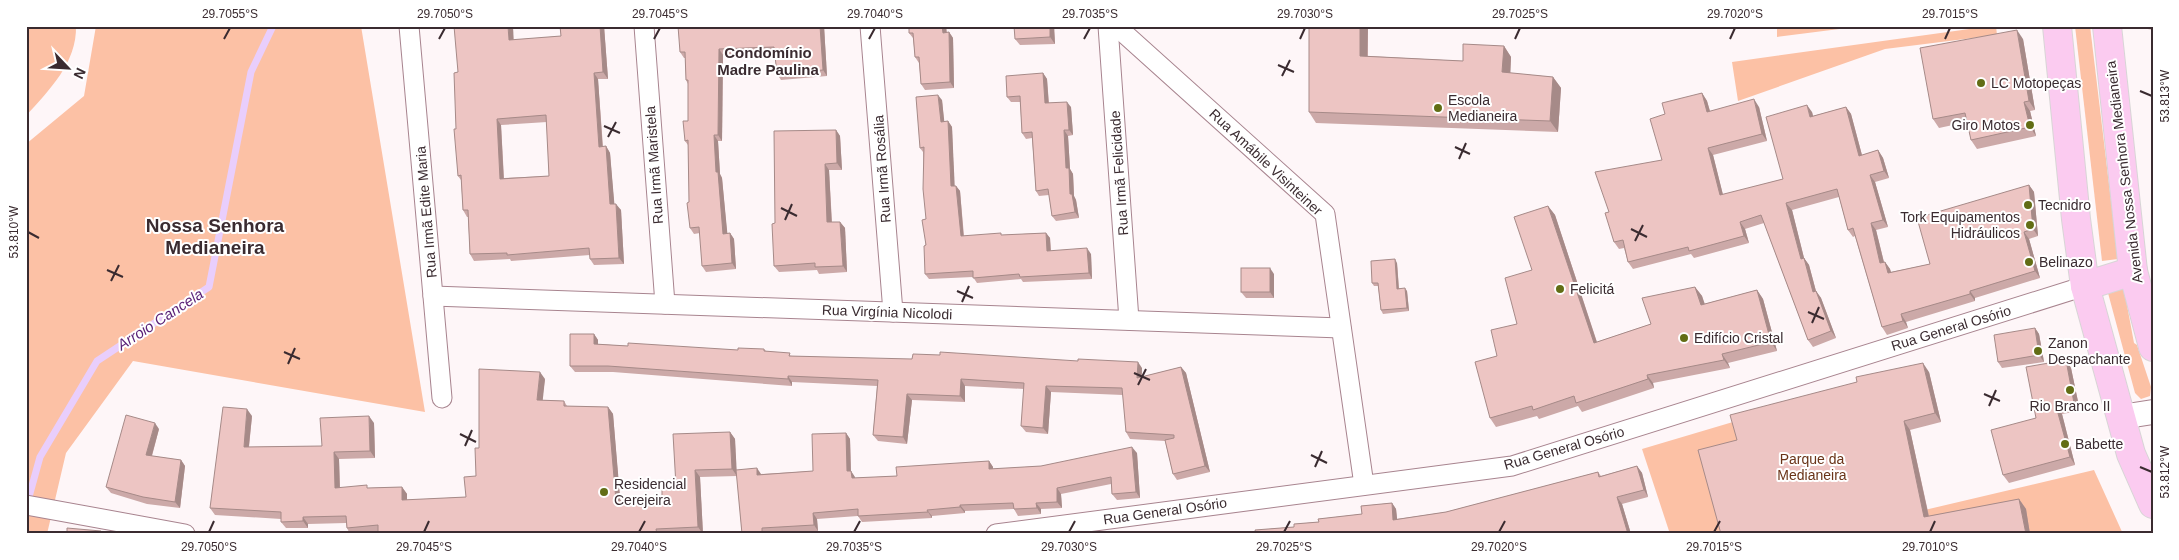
<svg xmlns="http://www.w3.org/2000/svg" width="2179" height="560" font-family="Arial,sans-serif">
<style>
.green{fill:#fcc1a5}
.lines{fill:none;stroke-linecap:round;stroke-linejoin:round}
.stream{stroke:#e9cefc;stroke-width:7}
.minor-casing{stroke:#a8848f;stroke-width:21}
.tertiary-casing{stroke:#a8848f;stroke-width:26}
.primary-casing{stroke:#d8d5d6;stroke-width:30}
.minor{stroke:#fff;stroke-width:19}
.tertiary{stroke:#fff;stroke-width:24}
.primary{stroke:#fbcbf0;stroke-width:28}
.wall{fill:#cca9a8;fill-rule:evenodd}
.shaded-wall{fill:#a68a88}
.building{fill:#edc5c3;stroke:#a68a88;fill-rule:evenodd}
.ticks{fill:none;stroke:#3a2b30;stroke-width:2}
.poi-dot{fill:#626d15;stroke:#fff;stroke-width:2}
.labels{text-anchor:middle;dominant-baseline:central;stroke-width:4;stroke-linejoin:round;paint-order:stroke}
.poi-label{font-size:14px;fill:#3a2b30;stroke:#fff;text-anchor:start}
.street-label{font-size:14px;fill:#3a2b30;stroke:#fff}
.park-label{font-size:14px;fill:#6a3418;stroke:#fff}
.neighbourhood-label{font-size:15px;font-weight:bold;fill:#3a2b30;stroke:#fff}
.water-label{font-size:15px;font-style:italic;fill:#581f76;stroke:#fff}
.district-label{font-size:19px;font-weight:bold;fill:#3a2b30;stroke:#fff}
.neatline{fill:none;stroke:#3a2b30;stroke-width:2}
.ticks-label{font-size:12px;text-anchor:middle;fill:#3a2b30}
</style>
<rect width="100%" height="100%" fill="#fef6f8"/>
<!-- green -->
<g class="green">
<path d="M26,26H76C77,63 49,90 26,116Z"/>
<polygon points="96,26 361,26 425,412 133,361 66,453 47,534 26,534 26,144 84,96"/>
<polygon points="1777,26 1863,26 1777,37"/>
<polygon points="1991,26 1996,26 1997,35 1885,49 1738,101 1732,62"/>
<polygon points="2075,26 2090,26 2118,259 2102,261"/>
<polygon points="2124,289 2134,343 2137,345 2151,387 2150,396 2141,399 2135,393 2108,293"/>
<polygon points="1858,385 1895,517 2094,470 2123,534 1670,534 1642,449"/>
</g>
<g class="lines">
<!-- stream -->
<polyline class="stream" points="27,504 40,457 97,361 209,287 251,72 273,26"/>
<defs>
<g id="minor">
<polyline points="409,26 442,398"/>
<polyline points="644,26 665,304"/>
<polyline points="870,26 893,312"/>
<polyline points="1108,26 1129,320"/>
<polyline points="1116,26 1325,214 1364,485"/>
<polyline points="433,296 1341,328"/>
<polyline points="26,505 185,534"/>
<polyline points="996,534 1512,466 2085,286"/>
</g>
<polyline id="tertiary" points="2121,417 2153,412"/>
<g id="primary">
<polyline points="2057,26 2076,219 2085,286 2131,454 2153,504"/>
<polyline points="2107,26 2133,271 2153,347"/>
<polyline points="2085,286 2133,271"/>
</g>
</defs>
<!-- minor casing -->
<use href="#minor" class="minor-casing"/>
<!-- tertiary casing -->
<use href="#tertiary" class="tertiary-casing"/>
<!-- primary casing -->
<use href="#primary" class="primary-casing"/>
<!-- minor -->
<use href="#minor" class="minor"/>
<!-- tertiary -->
<use href="#tertiary" class="tertiary"/>
<!-- primary -->
<use href="#primary" class="primary"/>
</g>
<!-- wall -->
<g class="wall">
<path d="M560,26H604L608,79H598L603,147L606,146L610,153L614,204L621,210L624,264L594,265L590,259V255L511,261L510,259L474,261L470,254L468,217H467L463,210L461,180L458,176L456,129L458,72L513,40L561,36ZM547,122L549,176L504,178L501,125Z"/>
<polygon points="824,26 827,76 781,80 777,74 775,53 723,55 722,141 718,141 720,174 722,178 727,233 730,233 734,239 736,269 706,272 702,266 700,233 694,234 690,228 688,145 685,141 688,121 688,84 686,80 685,58 684,58 680,52"/>
<polygon points="909,26 946,26 947,33 949,32 953,38 954,88 925,90 921,84 919,63 915,57 913,38 909,33"/>
<polygon points="1054,26 1055,44 1020,45 1015,39"/>
<polygon points="1368,26 1368,56 1463,61 1504,46 1511,57 1510,73 1553,77 1561,88 1558,132 1316,123 1309,112"/>
<polygon points="2136,26 2153,26 2153,30 2137,27"/>
<polygon points="2023,39 2035,110 2030,111 2036,136 1977,149 1971,140 1967,122 1939,128 1933,119"/>
<polygon points="1043,73 1047,79 1049,103 1071,107 1073,135 1068,136 1070,169 1073,174 1074,196 1076,200 1079,218 1056,221 1052,216 1049,195 1039,196 1036,191 1032,138 1026,139 1022,133 1020,102 1011,102 1007,97"/>
<polygon points="1702,93 1707,101 1710,111 1759,107 1767,141 1713,155 1723,195 1783,179 1812,112 1813,116 1846,107 1851,114 1862,155 1878,150 1883,158 1889,178 1875,182 1888,227 1876,230 1884,262 1885,262 1890,269 1891,272 1930,264 2029,185 2034,192 2038,236 2029,239 2040,278 1975,298 1975,301 1906,322 1908,328 1887,335 1882,327 1855,236 1853,237 1848,230 1839,197 1792,210 1804,258 1809,265 1816,291 1821,298 1836,338 1813,347 1808,340 1764,223 1745,229 1749,243 1694,258 1691,254 1633,269 1628,262 1624,248 1619,249 1614,242 1609,212 1662,160 1665,114"/>
<polygon points="942,100 944,122 948,121 952,127 954,186 956,186 960,191 964,236 1002,235 1046,233 1050,238 1051,251 1091,254 1092,279 1023,282 1021,279 977,283 973,277 929,279 925,274 926,219 923,152 920,148"/>
<polygon points="836,130 840,136 842,170 829,170 832,222 840,222 845,228 847,272 819,274 817,270 779,272 774,266 775,223"/>
<polygon points="1548,206 1555,215 1597,342 1651,324 1695,287 1702,296 1704,304 1757,290 1763,299 1777,351 1728,363 1730,368 1653,383 1654,388 1582,412 1578,406 1539,419 1537,416 1496,427 1490,418 1497,356 1517,324 1532,270"/>
<polygon points="1397,263 1399,288 1407,291 1409,311 1383,314 1381,310 1378,286 1374,286 1372,283"/>
<polygon points="1274,274 1274,298 1246,298 1241,292"/>
<polygon points="2035,328 2039,334 2044,362 2002,368 1998,362"/>
<polygon points="594,334 598,340 598,344 628,346 738,350 764,349 766,351 792,356 1142,368 1142,377 1181,367 1186,373 1210,472 1177,480 1173,474 1165,441 1130,439 1126,432 1123,395 1051,392 1048,434 1026,432 1021,426 1024,389 965,386 965,402 912,400 907,444 878,441 873,435 877,386 792,382 792,386 613,372 575,372 570,366"/>
<polygon points="2066,360 2071,368 2080,411 2062,414 2075,465 2009,483 2003,475 2036,418"/>
<polygon points="1929,372 1941,422 1910,430 1929,516 2019,499 2026,509 2030,534 1721,534 1737,440"/>
<polygon points="545,379 542,400 564,401 567,406 608,407 613,414 620,500 662,497 676,486 730,432 735,439 736,470 761,474 813,471 846,433 850,439 851,471 855,478 897,476 989,461 993,467 993,469 1041,466 1137,453 1140,498 1117,500 1112,494 1111,484 1061,494 1062,508 1041,509 1041,514 1018,516 1014,509 965,511 965,513 932,516 932,518 862,522 858,516 817,519 818,531 779,534 742,534 737,476 700,477 703,534 378,534 378,533 367,534 350,534 347,528 346,523 308,524 308,528 286,528 281,522 281,519 215,515 210,508 252,416 249,447 322,446 374,423 375,458 339,459 340,488 369,488 402,487 407,494 407,500 466,497 476,476"/>
<polygon points="159,429 152,456 181,460 185,466 180,508 147,504 111,493 106,487"/>
<polygon points="1637,466 1642,473 1648,497 1622,504 1631,534 1256,534 1255,530 1294,527 1294,524 1319,522 1318,519 1362,514 1361,506 1392,503 1396,509 1397,519 1446,512 1598,472 1601,476"/>
</g>
<!-- shaded-wall -->
<g class="shaded-wall">
<polygon points="508,26 513,26 514,46 509,40"/>
<polygon points="600,26 604,26 608,79 603,72"/>
<polygon points="820,26 824,26 827,76 823,70"/>
<polygon points="942,26 946,26 947,39 943,33"/>
<polygon points="1050,26 1054,26 1055,44 1050,37"/>
<polygon points="1360,26 1368,26 1367,67 1360,56"/>
<polygon points="2017,30 2023,39 2035,110 2029,101"/>
<polygon points="949,32 953,38 954,88 950,82"/>
<polygon points="1504,46 1511,57 1510,83 1502,72"/>
<polygon points="719,49 723,55 722,141 718,135"/>
<polygon points="594,73 598,79 603,153 599,147"/>
<polygon points="1043,73 1047,79 1049,109 1045,103"/>
<polygon points="1553,77 1561,88 1558,132 1550,121"/>
<polygon points="1702,93 1707,101 1712,119 1707,112"/>
<polygon points="938,95 942,100 945,128 941,122"/>
<polygon points="1754,99 1759,107 1767,141 1762,134"/>
<polygon points="1067,102 1071,107 1073,135 1069,130"/>
<polygon points="2024,102 2030,111 2036,136 2030,127"/>
<polygon points="1807,105 1812,112 1815,124 1810,117"/>
<polygon points="1846,107 1851,114 1864,163 1859,156"/>
<polygon points="497,119 501,125 504,185 500,179"/>
<polygon points="948,121 952,127 955,192 951,186"/>
<polygon points="836,130 840,136 842,170 837,163"/>
<polygon points="1064,130 1068,136 1070,169 1073,174 1074,196 1076,200 1079,218 1075,212 1070,194 1066,168"/>
<polygon points="714,135 718,141 720,174 722,178 728,240 723,234 716,172"/>
<polygon points="606,146 610,153 615,211 610,204"/>
<polygon points="1708,148 1713,155 1725,203 1720,195"/>
<polygon points="1878,150 1883,158 1889,178 1884,171"/>
<polygon points="825,164 829,170 832,229 827,222"/>
<polygon points="1870,175 1875,182 1888,227 1883,220"/>
<polygon points="2029,185 2034,192 2038,236 2033,229"/>
<polygon points="956,186 960,191 964,242 961,236"/>
<polygon points="1786,203 1792,210 1806,266 1801,259"/>
<polygon points="616,204 621,210 624,264 619,258"/>
<polygon points="1548,206 1555,215 1600,352 1594,343"/>
<polygon points="840,222 845,228 847,272 843,266"/>
<polygon points="1740,222 1745,229 1749,243 1744,236"/>
<polygon points="1871,223 1876,230 1886,271 1880,263"/>
<polygon points="2024,232 2029,239 2040,278 2035,271"/>
<polygon points="730,233 734,239 736,269 732,263"/>
<polygon points="1046,233 1050,238 1051,257 1047,251"/>
<polygon points="1087,248 1091,254 1092,279 1089,273"/>
<polygon points="1804,258 1809,265 1818,299 1813,292"/>
<polygon points="1395,259 1397,263 1399,292 1397,289"/>
<polygon points="1885,262 1890,269 1893,280 1888,273"/>
<polygon points="1270,268 1274,274 1274,298 1270,292"/>
<polygon points="1695,287 1702,296 1708,313 1701,305"/>
<polygon points="1405,288 1407,291 1409,311 1407,308"/>
<polygon points="1757,290 1763,299 1777,351 1771,342"/>
<polygon points="1816,291 1821,298 1836,338 1831,331"/>
<polygon points="1970,291 1975,298 1975,301 1970,294"/>
<polygon points="1901,314 1906,322 1908,328 1903,321"/>
<polygon points="2035,328 2039,334 2044,362 2039,355"/>
<polygon points="594,334 598,340 598,350 594,344"/>
<polygon points="1722,354 1728,363 1730,368 1724,360"/>
<polygon points="2066,360 2071,368 2080,411 2074,403"/>
<polygon points="1138,362 1142,368 1141,384 1137,378"/>
<polygon points="1923,363 1929,372 1941,422 1935,413"/>
<polygon points="1181,367 1186,373 1210,472 1205,466"/>
<polygon points="540,372 545,379 542,407 537,400"/>
<polygon points="1647,375 1653,383 1654,388 1648,379"/>
<polygon points="788,376 792,382 792,386 788,379"/>
<polygon points="961,379 965,386 965,402 960,396"/>
<polygon points="1046,386 1051,392 1048,434 1043,428"/>
<polygon points="907,394 912,400 907,444 903,437"/>
<polygon points="2056,406 2062,414 2075,465 2070,457"/>
<polygon points="608,407 613,414 621,508 616,501"/>
<polygon points="247,409 252,416 248,454 244,447"/>
<polygon points="369,416 374,423 375,458 370,451"/>
<polygon points="1904,421 1910,430 1931,527 1924,517"/>
<polygon points="155,423 159,429 150,462 146,455"/>
<polygon points="730,432 735,439 737,476 732,469"/>
<polygon points="846,433 850,439 851,477 847,471"/>
<polygon points="1132,447 1137,453 1140,498 1136,492"/>
<polygon points="334,452 339,459 340,495 335,488"/>
<polygon points="181,460 185,466 180,508 175,502"/>
<polygon points="989,461 993,467 993,475 989,469"/>
<polygon points="1637,466 1642,473 1648,497 1644,490"/>
<polygon points="757,468 761,474 761,481 757,475"/>
<polygon points="695,470 700,477 703,534 698,527"/>
<polygon points="851,471 855,477 856,484 852,478"/>
<polygon points="402,487 407,494 407,507 402,500"/>
<polygon points="1057,488 1061,494 1062,508 1057,502"/>
<polygon points="1617,497 1622,504 1631,534 1628,534"/>
<polygon points="2019,499 2026,509 2030,534 2026,534"/>
<polygon points="1036,503 1041,509 1041,514 1037,508"/>
<polygon points="1392,503 1396,509 1398,527 1393,520"/>
<polygon points="960,505 965,511 965,513 960,507"/>
<polygon points="927,510 932,516 932,518 928,512"/>
<polygon points="813,513 817,519 818,531 814,525"/>
<polygon points="303,517 308,524 308,528 303,521"/>
</g>
<!-- building -->
<g class="building">
<path d="M454,26H508L509,40L561,36L560,26H600L603,72L594,73L599,147L606,146L610,204H616L619,258L590,259L589,248L507,255V253L470,254L468,210H463L461,175L458,176L454,129H456L454,73L458,72ZM546,115L549,176L500,179L497,119Z"/>
<polygon points="678,26 820,26 823,70 777,74 774,47 719,49 718,135 714,135 716,172 718,172 723,234 730,233 732,263 702,266 699,227 690,228 687,203 689,202 688,140 685,141 683,121 688,121 688,80 686,80 685,52 680,52"/>
<polygon points="909,26 942,26 943,33 949,32 950,82 921,84 919,57 915,57 913,33 909,33"/>
<polygon points="1014,26 1050,26 1050,37 1015,39"/>
<polygon points="1309,26 1360,26 1360,56 1463,61 1463,44 1504,46 1502,72 1553,77 1550,121 1309,112"/>
<polygon points="2017,30 2029,101 2024,102 2030,127 1971,140 1965,113 1933,119 1920,48"/>
<polygon points="1043,73 1045,103 1067,102 1069,130 1064,130 1066,168 1069,168 1070,194 1072,194 1075,212 1052,216 1048,189 1036,191 1032,132 1022,133 1020,96 1007,97 1006,76"/>
<polygon points="1702,93 1707,112 1754,99 1762,134 1708,148 1720,195 1783,179 1766,117 1807,105 1810,117 1846,107 1859,156 1878,150 1884,171 1870,175 1883,220 1871,223 1880,263 1885,262 1888,273 1930,264 1917,218 2029,185 2033,229 2024,232 2035,271 1970,291 1970,294 1901,314 1903,321 1882,327 1853,228 1848,230 1837,189 1786,203 1801,259 1804,258 1813,292 1816,291 1831,331 1808,340 1761,215 1740,222 1744,236 1689,251 1688,247 1628,262 1623,240 1614,242 1605,213 1609,212 1595,172 1662,160 1650,119 1665,114 1662,103"/>
<polygon points="938,95 941,122 948,121 951,186 956,186 961,236 1001,233 1001,235 1046,233 1047,251 1087,248 1089,273 1020,277 1019,274 973,278 973,271 925,274 924,246 926,245 922,220 926,219 923,189 924,147 920,148 916,97"/>
<polygon points="836,130 837,163 825,164 827,222 840,222 843,266 815,267 815,263 774,266 772,224 775,223 774,131"/>
<polygon points="1548,206 1594,343 1651,324 1642,298 1695,287 1701,305 1757,290 1771,342 1722,354 1724,360 1647,375 1648,379 1576,403 1574,396 1533,410 1532,406 1490,418 1475,362 1497,356 1491,330 1517,324 1505,278 1532,270 1514,217"/>
<polygon points="1395,259 1397,289 1405,288 1407,308 1381,310 1378,283 1372,283 1371,261"/>
<rect x="1241" y="268" width="29" height="24"/>
<polygon points="2035,328 2039,355 1998,362 1994,335"/>
<polygon points="570,334 594,334 594,344 628,346 628,343 738,350 738,348 764,349 764,351 790,353 789,356 912,359 913,354 940,355 940,352 1078,361 1078,359 1138,362 1137,378 1181,367 1205,466 1173,474 1165,440 1174,438 1174,435 1126,432 1122,388 1046,386 1043,428 1021,426 1024,383 961,379 960,396 907,394 903,437 873,435 878,380 788,376 788,379 608,366 570,366"/>
<polygon points="2066,360 2074,403 2056,406 2070,457 2003,475 1991,430 2036,418 2026,367"/>
<polygon points="1923,363 1935,413 1904,421 1924,517 2019,499 2026,534 1909,534 1909,532 1904,534 1721,534 1698,450 1737,440 1730,415 1857,382 1856,377"/>
<polygon points="479,369 540,372 537,400 564,401 564,406 608,407 616,501 662,497 662,487 676,486 673,434 730,432 732,469 695,470 698,527 656,529 657,534 489,534 489,532 469,534 378,534 378,525 347,528 346,516 303,517 303,521 281,522 281,512 210,508 223,407 247,409 244,447 322,446 320,418 369,416 370,451 334,452 335,488 367,485 367,488 402,487 402,500 466,497 464,477 476,476 475,448 479,448"/>
<polygon points="126,415 155,423 146,455 181,460 175,502 143,497 106,487"/>
<polygon points="846,433 847,471 851,471 852,478 897,476 896,467 989,461 989,469 1041,466 1132,447 1136,492 1112,494 1111,477 1057,488 1057,502 1036,503 1037,508 1014,509 1013,503 960,505 960,507 927,510 928,512 858,516 858,509 813,513 814,525 762,528 762,534 742,534 736,470 757,468 757,475 813,471 812,434"/>
<polygon points="1637,466 1644,490 1617,497 1628,534 1256,534 1255,530 1294,527 1294,524 1319,522 1318,519 1362,514 1361,506 1392,503 1393,520 1446,512 1598,472 1599,477"/>
<polygon points="67,528 101,531 101,534 67,534"/>
</g>
<!-- ticks -->
<path class="ticks" d="M224,39L230,28M439,39L445,28M654,39L660,28M869,39L875,28M1084,39L1090,28M1300,39L1305,28M1515,39L1520,28M1730,39L1735,28M1945,39L1950,28M1278,65L1294,72M1282,76L1290,60M2140,91L2152,96M604,126L620,133M608,137L616,122M1455,147L1470,154M1459,159L1466,143M781,208L797,216M785,220L792,204M1631,229L1647,237M28,232L39,238M1635,241L1643,225M107,270L123,277M111,281L119,265M957,291L973,298M962,302L969,286M1808,312L1824,319M1812,323L1819,307M284,352L300,359M288,364L295,348M1134,373L1150,380M1138,385L1146,369M1984,394L2000,401M1989,406L1996,390M460,434L476,442M465,446L472,430M1311,455L1327,463M1315,467L1322,451M2140,467L2152,472M209,532L214,521M424,532L429,521M639,532L645,521M854,532L860,521M1069,532L1075,521M1284,532L1290,521M1499,532L1505,521M1714,532L1720,521M1930,532L1935,521"/>
<!-- markers -->
<g class="poi-dot">
<circle cx="1981" cy="83" r="5"/>
<circle cx="1438" cy="108" r="5"/>
<circle cx="2030" cy="125" r="5"/>
<circle cx="2028" cy="205" r="5"/>
<circle cx="2030" cy="225" r="5"/>
<circle cx="2029" cy="262" r="5"/>
<circle cx="1560" cy="289" r="5"/>
<circle cx="1684" cy="338" r="5"/>
<circle cx="2038" cy="351" r="5"/>
<circle cx="2070" cy="390" r="5"/>
<circle cx="2065" cy="444" r="5"/>
<circle cx="604" cy="492" r="5"/>
</g>
<g class="labels">
<!-- poi labels -->
<g class="poi-label">
<text x="1991" y="83">LC Motopeças</text>
<text x="1448" y="100">Escola<tspan x="1448" dy="16">Medianeira</tspan></text>
<text x="2020" y="125" text-anchor="end">Giro Motos</text>
<text x="2038" y="205">Tecnidro</text>
<text x="2020" y="217" text-anchor="end">Tork Equipamentos<tspan x="2020" dy="16">Hidráulicos</tspan></text>
<text x="2039" y="262">Belinazo</text>
<text x="1570" y="289">Felicitá</text>
<text x="1694" y="338">Edifício Cristal</text>
<text x="2048" y="343">Zanon<tspan x="2048" dy="16">Despachante</tspan></text>
<text x="2070" y="406" text-anchor="middle">Rio Branco II</text>
<text x="2075" y="444">Babette</text>
<text x="614" y="484">Residencial<tspan x="614" dy="16">Cerejeira</tspan></text>
</g>
<!-- street labels -->
<g class="street-label">
<text transform="translate(1266 162) rotate(43)">Rua Amábile Visinteiner</text>
<text transform="translate(654 165) rotate(-94)">Rua Irmã Maristela</text>
<text transform="translate(882 169) rotate(-94)">Rua Irmã Rosália</text>
<text transform="translate(2124 172) rotate(-97)">Avenida Nossa Senhora Medianeira</text>
<text transform="translate(1119 173) rotate(-94)">Rua Irmã Felicidade</text>
<text transform="translate(426 212) rotate(-95)">Rua Irmã Edite Maria</text>
<text transform="translate(887 312) rotate(2)">Rua Virgínia Nicolodi</text>
<text transform="translate(1951 328) rotate(-17)">Rua General Osório</text>
<text transform="translate(1564 448) rotate(-16)">Rua General Osório</text>
<text transform="translate(1165 511) rotate(-8)">Rua General Osório</text>
</g>
<!-- park labels -->
<g class="park-label">
<text x="1812" y="459">Parque da<tspan x="1812" dy="16">Medianeira</tspan></text>
</g>
<!-- neighbourhood labels -->
<g class="neighbourhood-label">
<text x="768" y="52">Condomínio<tspan x="768" dy="17">Madre Paulina</tspan></text>
</g>
<!-- water labels -->
<g class="water-label">
<text transform="translate(160 319) rotate(-33)">Arroio Cancela</text>
</g>
<!-- district labels -->
<g class="district-label">
<text x="215" y="225">Nossa Senhora<tspan x="215" dy="22">Medianeira</tspan></text>
</g>
</g>
<!-- border -->
<rect width="2179" height="560" fill="none" stroke="#ffffff" stroke-width="55"/>
<!-- north arrow -->
<g transform="translate(68 68) rotate(115)" stroke="#ffffff" stroke-width="4" paint-order="stroke">
<path d="M0-4L9 19L0 12L-9 19Z" fill="#3a2b30"/>
<text y="-8" font-size="14" font-weight="bold" text-anchor="middle" fill="#3a2b30">N</text>
</g>
<rect x="28" y="28" width="2124" height="504" class="neatline"/>
<g class="ticks-label">
<text x="230" y="18">29.7055°S</text>
<text x="445" y="18">29.7050°S</text>
<text x="660" y="18">29.7045°S</text>
<text x="875" y="18">29.7040°S</text>
<text x="1090" y="18">29.7035°S</text>
<text x="1305" y="18">29.7030°S</text>
<text x="1520" y="18">29.7025°S</text>
<text x="1735" y="18">29.7020°S</text>
<text x="1950" y="18">29.7015°S</text>
<text transform="translate(2165 96) rotate(-90)" y="4">53.813°W</text>
<text transform="translate(14 232) rotate(-90)" y="4">53.810°W</text>
<text transform="translate(2165 472) rotate(-90)" y="4">53.812°W</text>
<text x="209" y="551">29.7050°S</text>
<text x="424" y="551">29.7045°S</text>
<text x="639" y="551">29.7040°S</text>
<text x="854" y="551">29.7035°S</text>
<text x="1069" y="551">29.7030°S</text>
<text x="1284" y="551">29.7025°S</text>
<text x="1499" y="551">29.7020°S</text>
<text x="1714" y="551">29.7015°S</text>
<text x="1930" y="551">29.7010°S</text>
</g>
</svg>
